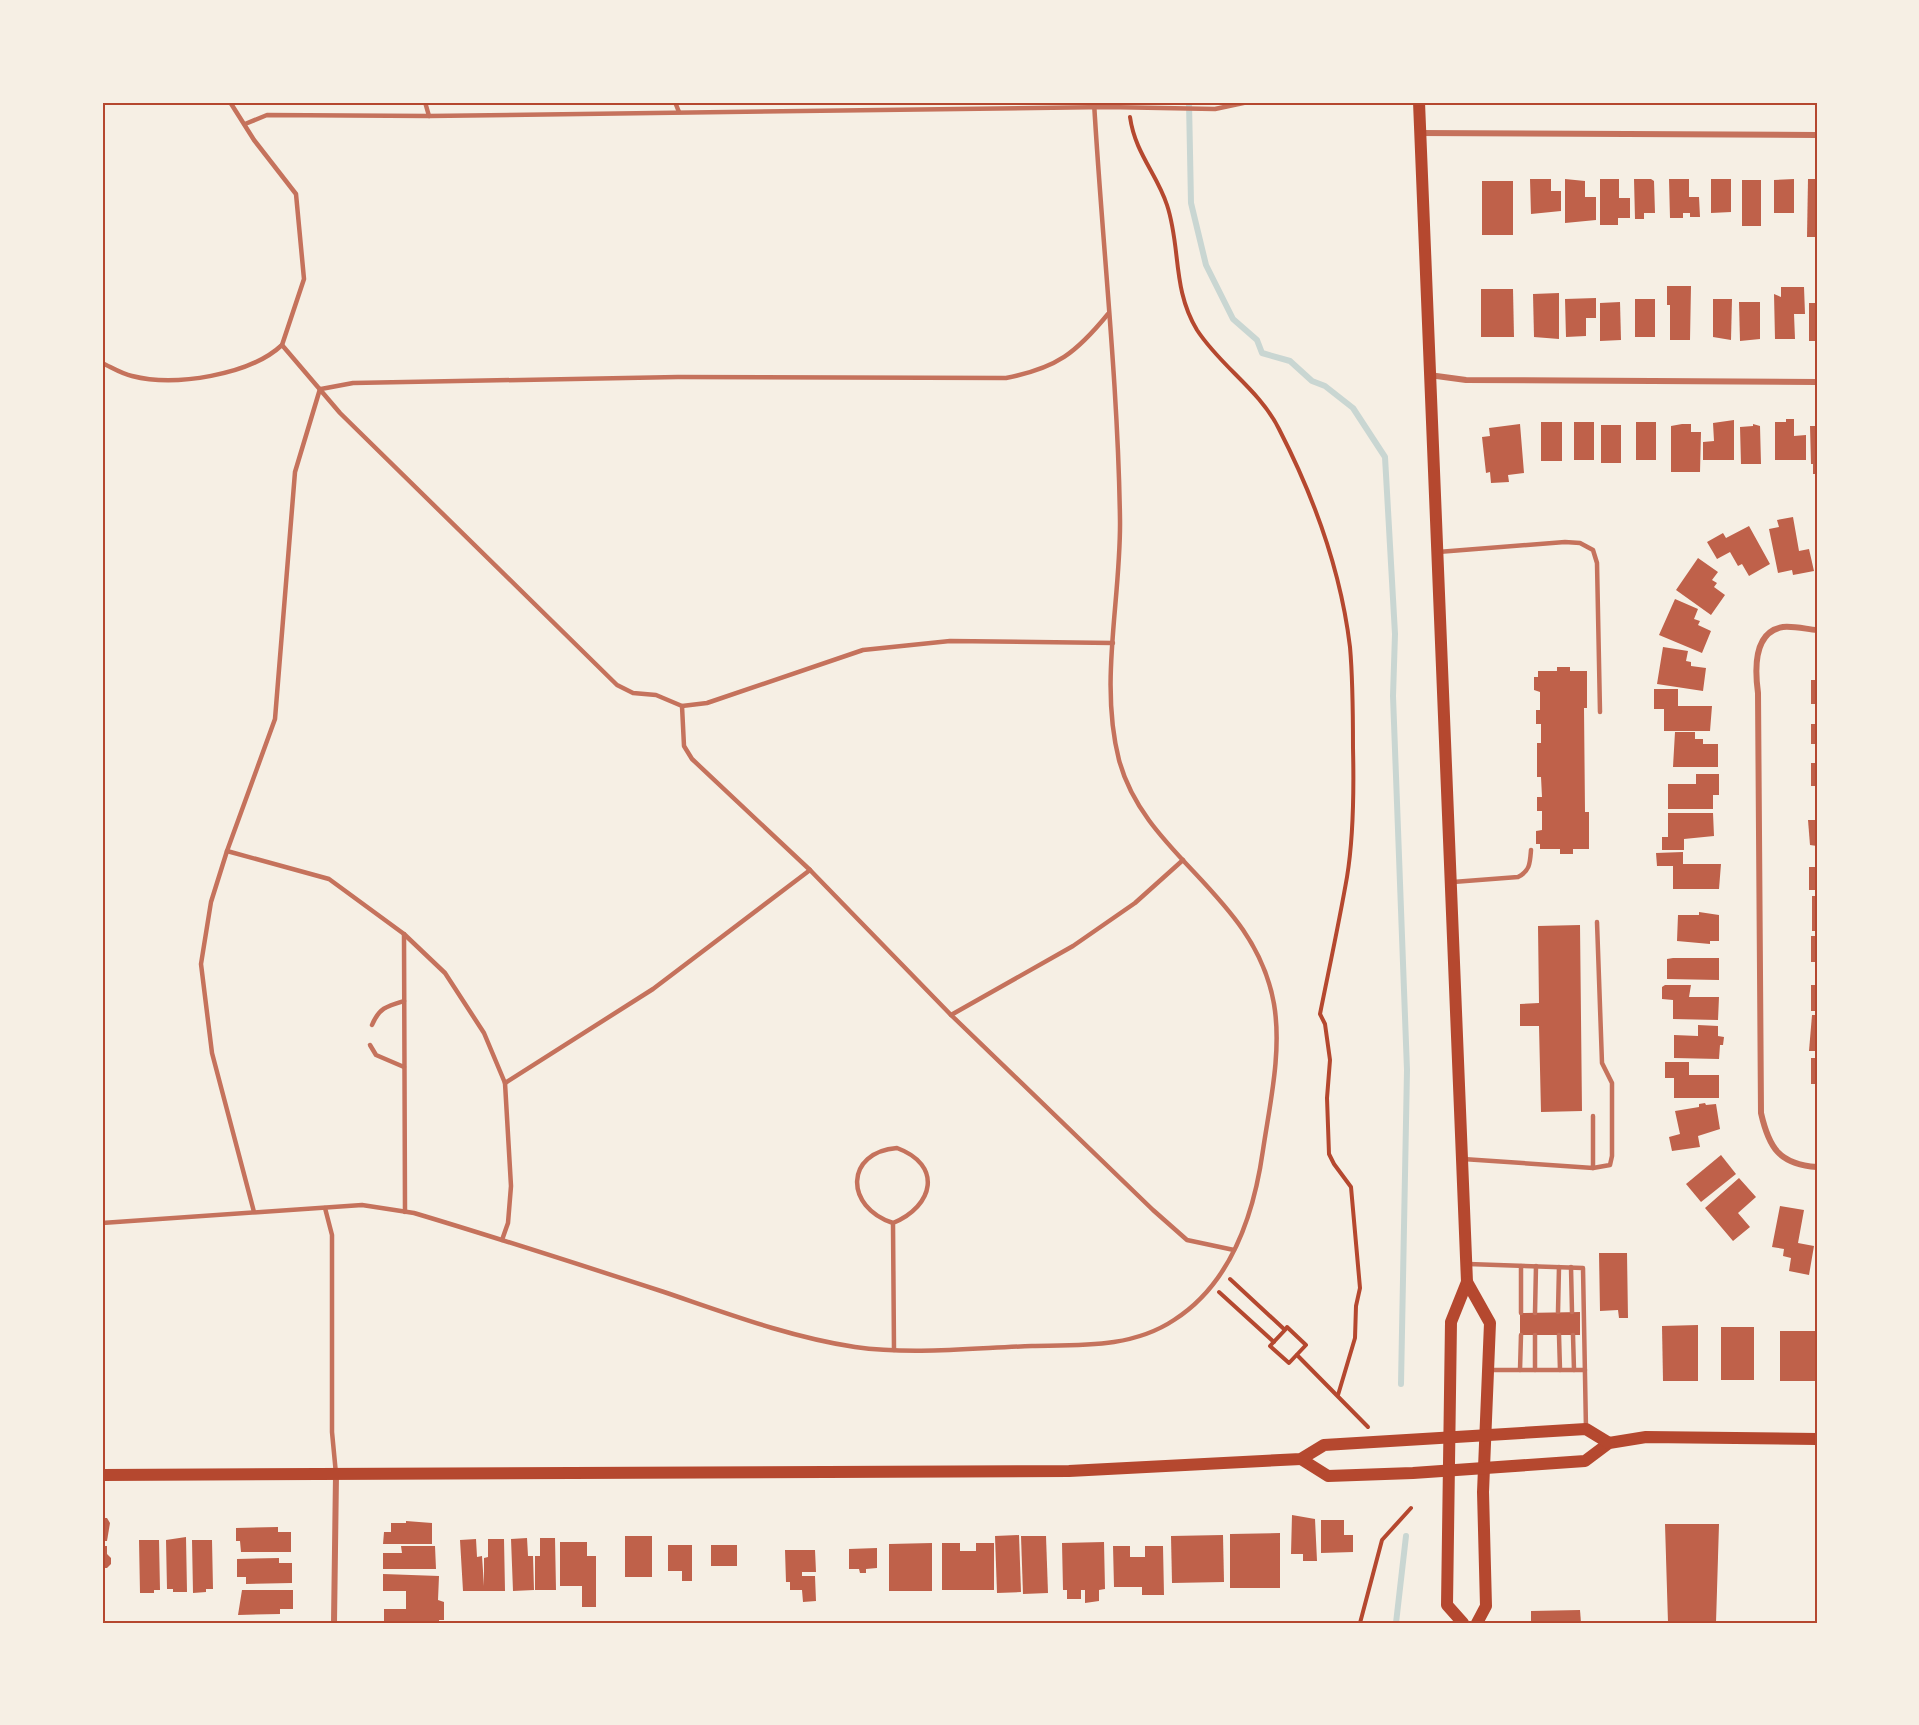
<svg xmlns="http://www.w3.org/2000/svg" width="1919" height="1725" font-family="Arial,sans-serif">
<style>
.lines{fill:none;stroke-linecap:round;stroke-linejoin:round}
.stream{stroke:#c9d6d2;stroke-width:6}
.building{fill:#bf614a}
.path{stroke:#b5482f;stroke-width:4}
.service{stroke:#c5725c;stroke-width:4.5}
.minor{stroke:#c5725c;stroke-width:6}
.secondary{stroke:#b5482f;stroke-width:12}
.neatline{fill:none;stroke:#b5482f;stroke-width:2}
</style>
<rect width="100%" height="100%" fill="#f6efe4"/>
<g class="lines">
<!-- stream -->
<g class="stream">
<polyline points="1189,102 1191,203 1206,265 1233,319 1257,340 1262,353 1290,361 1312,381 1325,386 1353,408 1385,457 1395,634 1393,696 1407,1070 1401,1384"/>
<polyline points="1396,1623 1406,1536"/>
</g>
</g>
<!-- building -->
<g class="building">
<polygon points="1530,179 1551,179 1551,191 1561,191 1561,211 1531,214"/>
<polygon points="1565,179 1585,181 1585,197 1596,197 1596,220 1565,223"/>
<polygon points="1600,179 1619,179 1619,198 1630,198 1630,218 1618,218 1618,225 1600,225"/>
<polygon points="1634,179 1651,179 1654,181 1655,213 1644,213 1644,219 1635,219"/>
<polygon points="1669,179 1689,179 1689,197 1699,197 1700,217 1690,217 1690,213 1683,213 1683,218 1670,218"/>
<polygon points="1711,179 1731,179 1731,212 1711,213"/>
<polygon points="1794,179 1794,213 1774,213 1774,180"/>
<polygon points="1808,179 1817,179 1817,237 1807,237"/>
<rect x="1742" y="180" width="19" height="46"/>
<rect x="1482" y="181" width="31" height="54"/>
<polygon points="1667,286 1691,286 1690,340 1670,340 1670,305 1667,305"/>
<polygon points="1781,287 1804,287 1805,314 1794,314 1795,339 1775,339 1774,294 1781,297"/>
<polygon points="1481,289 1513,289 1514,337 1481,337"/>
<polygon points="1559,293 1559,339 1534,337 1533,294"/>
<polygon points="1596,298 1596,318 1586,318 1586,336 1566,337 1565,299"/>
<rect x="1635" y="299" width="20" height="38"/>
<polygon points="1713,299 1732,299 1731,340 1713,337"/>
<polygon points="1620,302 1621,340 1600,341 1600,303"/>
<polygon points="1739,302 1760,302 1760,339 1740,341"/>
<rect x="1809" y="303" width="8" height="38"/>
<polygon points="1786,419 1794,419 1794,436 1806,435 1806,460 1775,460 1775,422 1786,422"/>
<polygon points="1734,420 1734,460 1703,460 1703,442 1714,441 1713,423"/>
<rect x="1541" y="422" width="21" height="39"/>
<rect x="1574" y="422" width="20" height="38"/>
<rect x="1636" y="422" width="20" height="38"/>
<polygon points="1520,424 1524,473 1508,475 1509,482 1491,483 1490,472 1486,473 1482,437 1490,436 1489,428"/>
<polygon points="1682,424 1691,424 1691,432 1701,432 1700,472 1671,472 1671,426"/>
<polygon points="1753,424 1760,426 1761,464 1741,464 1740,427 1753,426"/>
<rect x="1601" y="425" width="20" height="38"/>
<polygon points="1810,426 1817,426 1817,474 1813,474 1813,464 1811,464"/>
<polygon points="1793,517 1799,551 1809,549 1814,571 1793,575 1792,570 1778,573 1769,529 1779,527 1777,520"/>
<polygon points="1749,526 1770,564 1749,576 1742,564 1738,566 1730,552 1717,559 1707,542 1723,533 1726,538"/>
<polygon points="1698,558 1718,572 1712,580 1717,583 1714,587 1725,595 1711,615 1676,590"/>
<polygon points="1675,599 1698,609 1694,619 1700,621 1698,625 1711,631 1702,653 1659,635"/>
<polygon points="1663,647 1688,651 1686,661 1691,662 1691,666 1706,668 1703,691 1657,684"/>
<polygon points="1557,667 1570,667 1570,671 1587,671 1587,708 1584,708 1585,812 1589,812 1589,849 1573,849 1573,854 1560,854 1560,849 1540,849 1540,844 1536,844 1536,831 1542,830 1542,811 1537,811 1537,797 1542,797 1541,777 1537,777 1537,743 1541,743 1541,724 1536,724 1536,710 1540,710 1540,692 1534,690 1534,677 1538,677 1538,671 1557,671"/>
<rect x="1811" y="680" width="6" height="24"/>
<polygon points="1654,689 1678,689 1678,706 1712,706 1710,731 1664,731 1664,709 1654,709"/>
<rect x="1811" y="724" width="6" height="20"/>
<polygon points="1675,732 1695,732 1695,739 1703,739 1703,744 1718,744 1718,767 1673,767"/>
<rect x="1811" y="763" width="6" height="23"/>
<polygon points="1696,774 1719,774 1719,795 1713,795 1713,809 1668,809 1668,784 1696,784"/>
<polygon points="1668,813 1713,813 1714,836 1684,839 1684,850 1662,850 1662,837 1668,837"/>
<polygon points="1808,820 1817,820 1817,846 1810,845"/>
<polygon points="1683,852 1683,864 1721,864 1719,889 1673,889 1673,866 1657,866 1656,853"/>
<rect x="1809" y="867" width="8" height="23"/>
<rect x="1812" y="896" width="5" height="35"/>
<polygon points="1699,912 1719,915 1719,941 1710,941 1710,944 1677,941 1678,915 1699,915"/>
<polygon points="1580,925 1582,1111 1541,1112 1539,1026 1520,1026 1520,1004 1539,1003 1538,926"/>
<rect x="1811" y="936" width="6" height="26"/>
<polygon points="1673,958 1719,958 1719,980 1667,979 1667,959"/>
<polygon points="1665,985 1691,985 1689,997 1719,997 1718,1020 1673,1019 1673,1000 1662,999 1662,987"/>
<rect x="1811" y="985" width="6" height="26"/>
<polygon points="1812,1015 1817,1015 1815,1051 1809,1051"/>
<polygon points="1698,1025 1718,1026 1718,1036 1724,1037 1723,1045 1720,1045 1719,1059 1674,1058 1674,1035 1698,1036"/>
<rect x="1811" y="1058" width="6" height="26"/>
<polygon points="1665,1062 1689,1062 1689,1075 1719,1075 1719,1098 1674,1098 1674,1078 1665,1078"/>
<polygon points="1705,1103 1706,1105 1716,1104 1720,1129 1698,1136 1700,1147 1672,1151 1669,1137 1680,1134 1675,1111 1699,1107 1699,1104"/>
<polygon points="1721,1155 1736,1174 1701,1202 1686,1184"/>
<polygon points="1739,1178 1756,1197 1738,1213 1750,1227 1733,1241 1705,1208"/>
<polygon points="1780,1206 1804,1210 1798,1243 1814,1246 1809,1275 1789,1271 1791,1258 1783,1256 1784,1249 1772,1247"/>
<polygon points="1599,1253 1627,1253 1628,1318 1619,1318 1618,1310 1600,1311"/>
<polygon points="1580,1312 1580,1335 1520,1335 1520,1313"/>
<polygon points="1698,1325 1698,1381 1663,1381 1662,1326"/>
<rect x="1721" y="1327" width="33" height="53"/>
<rect x="1780" y="1331" width="37" height="50"/>
<polygon points="1292,1515 1315,1519 1317,1561 1303,1561 1303,1554 1291,1554"/>
<polygon points="102,1518 107,1518 110,1523 107,1541 102,1541"/>
<polygon points="1321,1520 1344,1520 1344,1535 1353,1535 1353,1552 1321,1553"/>
<polygon points="406,1521 432,1523 432,1544 383,1544 384,1532 391,1532 391,1523 406,1523"/>
<polygon points="1665,1524 1719,1524 1716,1623 1668,1623"/>
<polygon points="278,1527 278,1532 291,1532 291,1552 241,1552 240,1541 236,1541 236,1528"/>
<polygon points="1280,1533 1280,1588 1230,1588 1230,1534"/>
<polygon points="1019,1535 1021,1592 997,1593 995,1536"/>
<polygon points="1223,1535 1224,1582 1172,1583 1171,1536"/>
<rect x="625" y="1536" width="27" height="41"/>
<polygon points="1021,1536 1046,1536 1048,1593 1023,1594"/>
<polygon points="186,1537 187,1592 173,1592 173,1589 167,1589 166,1540"/>
<polygon points="527,1538 528,1556 533,1556 534,1590 513,1591 511,1539"/>
<polygon points="540,1538 555,1538 556,1590 535,1590 535,1556 540,1556"/>
<polygon points="476,1539 477,1557 482,1556 484,1586 484,1558 488,1557 488,1539 504,1539 505,1591 463,1591 460,1540"/>
<polygon points="139,1540 159,1540 160,1590 154,1590 154,1593 140,1593"/>
<polygon points="192,1540 212,1540 213,1589 206,1589 206,1592 193,1593"/>
<polygon points="560,1542 587,1542 587,1556 596,1556 596,1607 582,1607 582,1586 560,1586"/>
<polygon points="1104,1542 1105,1589 1099,1590 1099,1601 1085,1603 1085,1590 1081,1590 1081,1599 1067,1599 1067,1590 1063,1590 1062,1543"/>
<polygon points="932,1543 932,1591 889,1591 889,1544"/>
<polygon points="942,1543 960,1543 960,1551 976,1551 976,1543 994,1543 994,1590 942,1590"/>
<polygon points="668,1545 692,1545 692,1581 682,1581 682,1571 668,1571"/>
<rect x="711" y="1545" width="26" height="21"/>
<polygon points="102,1546 107,1546 107,1554 111,1558 111,1564 107,1568 102,1568"/>
<polygon points="401,1546 435,1546 436,1569 383,1569 383,1553 402,1553"/>
<polygon points="1113,1546 1130,1546 1130,1557 1145,1557 1145,1546 1163,1546 1164,1595 1142,1595 1142,1587 1114,1587"/>
<polygon points="877,1548 877,1568 866,1569 866,1573 860,1573 859,1569 849,1569 849,1549"/>
<polygon points="785,1550 815,1550 816,1572 802,1572 802,1576 815,1576 816,1601 803,1602 802,1590 790,1590 790,1582 786,1582"/>
<polygon points="279,1558 279,1563 292,1563 292,1583 246,1584 246,1577 237,1577 237,1559"/>
<polygon points="383,1574 439,1576 438,1600 444,1602 444,1620 439,1620 439,1623 384,1623 384,1609 406,1609 406,1591 383,1591"/>
<polygon points="242,1590 293,1590 293,1609 280,1609 280,1614 238,1615"/>
<polygon points="1580,1610 1581,1623 1531,1623 1531,1611"/>
</g>
<g class="lines">
<!-- path -->
<g class="path">
<path d="M1130,117C1135,153 1157,174 1167,205C1181,247 1172,289 1197,330C1221,367 1259,389 1279,429C1314,497 1341,572 1350,647C1353,681 1353,714 1353,748C1354,791 1354,835 1347,877C1339,923 1329,969 1320,1014L1325,1024L1330,1060L1327,1098L1329,1154L1334,1164L1351,1187L1360,1288L1356,1306L1355,1338L1338,1395"/>
<polyline points="1230,1279 1285,1330 1287,1327 1306,1345 1289,1363 1270,1346 1285,1330"/>
<polyline points="1219,1292 1274,1342"/>
<polyline points="1297,1355 1368,1427"/>
<polyline points="1360,1623 1382,1540 1411,1508"/>
</g>
<!-- service -->
<g class="service">
<polyline points="230,102 254,140 296,194 304,279 282,345"/>
<polyline points="425,102 429,116"/>
<polyline points="675,102 679,112"/>
<polyline points="245,124 267,115 429,116 1107,107 1215,109 1248,102"/>
<path d="M102,363C111,367 122,374 132,376C175,387 250,375 282,345L340,413L617,685L633,693L656,695L682,706L684,746L692,759L810,870L951,1015L1153,1210L1187,1240L1234,1250"/>
<path d="M321,389L353,383L678,377L1006,378C1057,368 1076,353 1108,314"/>
<polyline points="1438,552 1565,542 1580,543 1593,550 1597,563 1600,712"/>
<polyline points="682,706 707,703 863,650 950,641 1113,643"/>
<polyline points="227,851 329,879 404,934 445,973 484,1033 505,1083 511,1186 508,1223 502,1240"/>
<path d="M1453,882L1518,877C1530,871 1530,863 1531,850"/>
<polyline points="404,934 405,1212"/>
<polyline points="951,1015 1073,946 1135,903 1183,860"/>
<path d="M372,1025C379,1008 387,1006 404,1001"/>
<polyline points="370,1045 376,1055 404,1067"/>
<polyline points="505,1083 653,989 810,870"/>
<polyline points="1463,1159 1593,1168 1593,1116"/>
<polyline points="1593,1168 1610,1165 1612,1156 1612,1083 1602,1063 1597,922"/>
<polyline points="325,1208 332,1235 332,1432 336,1474"/>
<polyline points="254,1212 212,1053 201,964 211,902 227,851 275,719 295,472 320,389"/>
<path d="M102,1223L362,1205L414,1213C498,1238 581,1265 664,1292C726,1313 789,1337 855,1347C912,1355 974,1348 1032,1346C1081,1345 1132,1348 1174,1320C1232,1283 1254,1214 1263,1150C1270,1103 1282,1051 1274,1004C1255,895 1145,857 1119,760C1099,682 1121,599 1120,520C1118,381 1102,241 1094,102"/>
<path d="M893,1223C934,1206 943,1165 897,1148C845,1152 844,1207 893,1223L894,1350"/>
<polyline points="1468,1264 1583,1268 1586,1429"/>
<polyline points="1521,1266 1521,1313"/>
<polyline points="1571,1267 1572,1312"/>
<polyline points="1558,1312 1559,1267"/>
<polyline points="1535,1313 1536,1266"/>
<polyline points="1559,1335 1560,1370"/>
<polyline points="1573,1335 1574,1370"/>
<polyline points="1488,1370 1585,1370"/>
<polyline points="1520,1370 1521,1335"/>
<polyline points="1535,1370 1535,1335"/>
</g>
<!-- minor -->
<g class="minor">
<polyline points="1419,133 1817,135"/>
<polyline points="1429,375 1466,380 1817,382"/>
<path d="M1817,630C1806,629 1794,626 1783,627C1753,632 1755,671 1758,693L1761,1113C1769,1148 1779,1164 1817,1167"/>
<polyline points="334,1623 336,1475"/>
</g>
<!-- secondary -->
<g class="secondary">
<polyline points="1419,102 1467,1282 1451,1322 1447,1605 1463,1623"/>
<polyline points="1467,1282 1490,1323 1483,1492 1486,1606 1477,1623"/>
<polyline points="1301,1459 1328,1476 1413,1473 1585,1461 1609,1443 1646,1437 1817,1439"/>
<polyline points="102,1475 1069,1471 1301,1459 1324,1445 1586,1429 1609,1443"/>
</g>
</g>
<!-- border -->
<rect width="1919" height="1725" fill="none" stroke="#f6efe4" stroke-width="207"/>
<rect x="104" y="104" width="1712" height="1518" class="neatline"/>
</svg>
